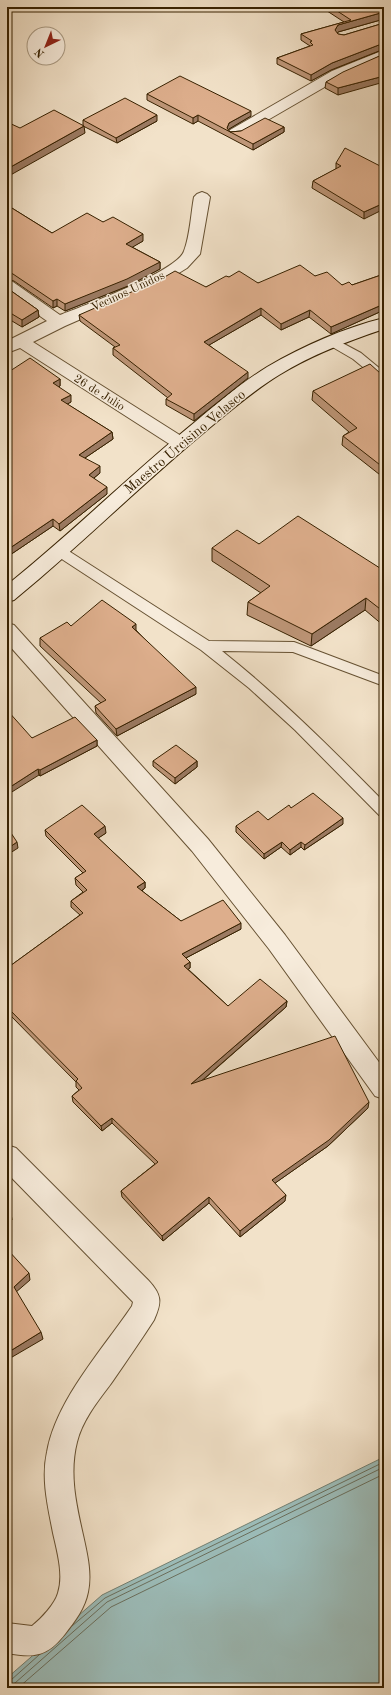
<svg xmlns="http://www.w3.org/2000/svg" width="391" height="1695" font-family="'Old Standard TT',serif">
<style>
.water{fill:#9cbdba;stroke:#747f70}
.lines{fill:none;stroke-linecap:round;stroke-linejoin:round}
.shore{stroke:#6a6f5d;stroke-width:1}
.lane-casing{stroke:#665132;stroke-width:2}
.street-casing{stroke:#665132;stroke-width:2}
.secondary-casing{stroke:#372100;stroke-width:2}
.lane{fill:#f7ecdc;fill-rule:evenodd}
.street{fill:#f7ecdc;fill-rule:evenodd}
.secondary{fill:#f7ecdc;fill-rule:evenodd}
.wall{fill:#be9678;stroke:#372100}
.shaded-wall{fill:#9b7a62;stroke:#372100}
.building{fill:#ddae8c;stroke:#372100}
.labels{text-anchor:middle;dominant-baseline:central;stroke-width:3;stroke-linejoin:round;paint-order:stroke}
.far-street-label{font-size:12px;fill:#372100;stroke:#f7ecdc}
.street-label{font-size:14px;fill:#372100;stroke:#f7ecdc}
</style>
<rect width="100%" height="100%" fill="#f2e2c9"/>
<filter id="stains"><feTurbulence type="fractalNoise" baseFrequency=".005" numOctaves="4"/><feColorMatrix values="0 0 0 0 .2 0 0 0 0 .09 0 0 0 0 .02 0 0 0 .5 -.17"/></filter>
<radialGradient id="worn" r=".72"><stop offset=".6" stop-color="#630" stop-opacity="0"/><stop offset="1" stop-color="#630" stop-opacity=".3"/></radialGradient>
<!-- water -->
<polygon class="water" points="384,1457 384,1688 7,1688 7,1678 102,1595"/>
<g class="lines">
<!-- shore -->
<g class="shore">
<polyline points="72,1626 105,1598 384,1462"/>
<polyline points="7,1681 11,1680 39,1655"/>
<polyline points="7,1686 15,1683 107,1602 384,1467"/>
<polyline points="18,1688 111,1607 384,1474"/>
</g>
<defs>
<g id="lane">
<polygon points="333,338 361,353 384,372 384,382 380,381 353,359 329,345 327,342 329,339"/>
<path d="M59,547L64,548L209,641L294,642L384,676V686L293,652L222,651C280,697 332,749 384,802V817L379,815L295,730L249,688L201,650L54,554L53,551L54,548Z"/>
</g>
<g id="street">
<polygon points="384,50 384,59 342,77 240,136 235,137 230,136 228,133 230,130 332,71"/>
<path d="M202,192L207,194L210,197L200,254L187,268L161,284L65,326L33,342L186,439L189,443L186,447L180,449L174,447L20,348L7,353V341L47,321L7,293V280L13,282L60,315C83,306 178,271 184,251C190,236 191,213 194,197L197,194Z"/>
<polygon points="7,623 14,625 208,839 285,935 384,1069 384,1099 375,1096 269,949 192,851 7,643"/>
<path d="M7,1145L16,1148L148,1280C162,1295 162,1302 154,1320C140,1342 125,1363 110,1385C97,1402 82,1421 77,1442C69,1473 76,1504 83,1535C87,1553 92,1573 88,1592C85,1608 75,1621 65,1634C47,1657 34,1658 7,1653V1623L32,1626C41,1619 55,1604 58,1593C64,1575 57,1551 53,1533C48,1507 41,1479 47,1452C56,1400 103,1349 132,1306L133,1302L7,1173Z"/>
</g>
<path id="secondary" d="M384,318V329C348,341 311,355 279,375C253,391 230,411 207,430C149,478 96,530 39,579L14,600L7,602V585C72,533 131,474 195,422C218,403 241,383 267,367C303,346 344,328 384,318Z"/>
</defs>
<!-- lane casing -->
<use href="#lane" class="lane-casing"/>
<!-- street casing -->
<use href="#street" class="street-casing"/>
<!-- secondary casing -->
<use href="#secondary" class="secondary-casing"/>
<!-- lane -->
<use href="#lane" class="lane"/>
<!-- street -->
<use href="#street" class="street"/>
<!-- secondary -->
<use href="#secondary" class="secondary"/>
</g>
<!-- wall -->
<g class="wall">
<polygon points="321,7 384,7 384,19 338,32 337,33 338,34 344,35 384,23 384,49 331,70 311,81 277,64 277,58 310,46 301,40 301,34 344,22"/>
<polygon points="384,54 338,95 325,88 326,82"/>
<polygon points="147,94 251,116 229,129 228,130 230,132 241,131 284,127 284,132 253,150 198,121 193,124 147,100"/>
<polygon points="83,120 157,121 117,143 83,126"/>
<polygon points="336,163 384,168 364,219 312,188 313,181 336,169"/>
<polygon points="7,205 52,233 103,222 143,241 132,247 160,262 160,269 128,286 65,311 57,306 53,308 14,281 7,279"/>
<polygon points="384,274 384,310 331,334 309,317 281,330 261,315 209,345 248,378 194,421 166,405 166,399 168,398 113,355 113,348 115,347 80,321 79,315 206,287 229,277 258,283 315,276 342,285 352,285"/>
<polygon points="7,288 38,310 39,317 22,327 7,318"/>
<polygon points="384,358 384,371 381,368 382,359"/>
<polygon points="380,373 384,374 384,478 342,445 343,436 349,432 312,400 313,391"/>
<polygon points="60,379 60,386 59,387 71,402 67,404 112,432 113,439 85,458 100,473 94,478 107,494 60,531 53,526 7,557"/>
<polygon points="259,544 383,570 382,573 384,574 384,626 365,610 311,646 247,615 248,602 261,593 212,561 212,548"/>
<polygon points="71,626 136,630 196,694 117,736 96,713 95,706 101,703 40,646 40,638"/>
<polygon points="32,738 97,740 97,746 40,776 39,775"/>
<polygon points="153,761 197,761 197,767 175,784 153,766"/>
<polygon points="291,808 343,824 304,850 301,847 290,855 281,847 264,859 236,832 236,826 268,820"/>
<polygon points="45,830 106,833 98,838 145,882 145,888 142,891 181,921 241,929 186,958 190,962 190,968 188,969 228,1006 287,1001 286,1007 202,1081 368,1108 328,1146 275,1183 285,1201 240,1237 209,1203 163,1241 122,1197 121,1191 155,1164 112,1123 102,1131 73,1102 72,1096 79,1090 76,1087 76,1082 8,1013 7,1013 7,963 10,966 80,915 71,907 71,901 83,892 76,885 75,878 83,873 46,836"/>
</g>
<!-- shaded-wall -->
<g class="shaded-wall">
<polygon points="384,12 384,19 338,32 335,37 335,30 338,25"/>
<polygon points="384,43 384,49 331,70 311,81 311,75 332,63"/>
<polygon points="384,76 384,82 338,95 338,88"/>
<polygon points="251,111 251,116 229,129 228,131 227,128 229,123"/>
<polygon points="157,115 157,121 117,143 116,138"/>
<polygon points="198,115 198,121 193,124 193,118"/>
<polygon points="84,126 85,133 7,177 7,169"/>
<polygon points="284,127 284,132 253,150 253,144"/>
<polygon points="384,203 384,209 364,219 364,212"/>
<polygon points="143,234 143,241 126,251 126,244"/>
<polygon points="160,262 160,269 128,286 65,311 65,304"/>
<polygon points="57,299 57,306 53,308 53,301"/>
<polygon points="384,304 384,310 331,334 331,327"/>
<polygon points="261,308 261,315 204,348 204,342"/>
<polygon points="38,310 39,317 22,327 22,320"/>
<polygon points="310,310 309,317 281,330 281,324"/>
<polygon points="248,372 248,378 194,421 194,414"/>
<polygon points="60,379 60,386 54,390 53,383"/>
<polygon points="71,395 71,402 62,407 61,400"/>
<polygon points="112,432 113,439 79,462 79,455"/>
<polygon points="100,466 100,473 89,482 89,475"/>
<polygon points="107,487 107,494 60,531 59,524"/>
<polygon points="53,519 53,526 7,557 7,550"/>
<polygon points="366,598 365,610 311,646 312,634"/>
<polygon points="136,624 136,631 132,627"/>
<polygon points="196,687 196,694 117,736 116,729"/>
<polygon points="97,740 97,746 40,776 40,770"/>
<polygon points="197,761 197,767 175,784 175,778"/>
<polygon points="38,769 39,775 7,795 7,789"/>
<polygon points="343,818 343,824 304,850 305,845"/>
<polygon points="105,826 106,833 94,841 94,834"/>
<polygon points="17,842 18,848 7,855 7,849"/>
<polygon points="282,842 281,847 264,859 264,854"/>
<polygon points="301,842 301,847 290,855 290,850"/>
<polygon points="145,882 145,888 137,894 137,887"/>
<polygon points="241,923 241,929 182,960 182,954"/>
<polygon points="190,962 190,968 184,972 184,966"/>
<polygon points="287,1001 286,1007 191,1090 191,1084"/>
<polygon points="369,1102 368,1108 328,1146 271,1186 272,1180"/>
<polygon points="112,1118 112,1123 102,1131 101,1126"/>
<polygon points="286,1195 285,1201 240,1237 240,1231"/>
<polygon points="209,1197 209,1203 163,1241 162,1236"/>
<polygon points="11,1213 12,1220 7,1224 7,1216"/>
<polygon points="29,1273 30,1280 15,1293 14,1287"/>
<polygon points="41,1332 43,1339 7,1360 7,1353"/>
</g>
<!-- building -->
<g class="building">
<polygon points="331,7 384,7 384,12 338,25 335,30 338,34 344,35 384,23 384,43 332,63 311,75 277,58 313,45 310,42 312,41 301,34 351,20"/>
<polygon points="384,54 384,76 338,88 326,82 343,72"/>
<polygon points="180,76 251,111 229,123 227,128 230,132 241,131 265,118 284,127 253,144 198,115 193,118 147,94"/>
<polygon points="125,98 157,115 116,138 83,120"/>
<polygon points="54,110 84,126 7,169 7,122 20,128"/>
<polygon points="345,148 384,168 384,203 364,212 313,181 341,166 336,163"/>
<polygon points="7,205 52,233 87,213 103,222 113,217 143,234 126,244 160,262 127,279 65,304 57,299 53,301 13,274 7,272"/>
<polygon points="300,265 315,276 327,272 342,285 349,282 352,285 384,274 384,304 331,327 310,310 281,324 261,308 204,342 248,372 194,414 166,399 172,394 113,348 120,345 79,315 161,279 175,271 206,287 226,276 229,277 239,271 258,283"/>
<polygon points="7,288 38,310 22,320 7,311"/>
<polygon points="30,358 60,379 53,383 71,395 61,400 112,432 79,455 100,466 89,475 107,487 59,524 53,519 7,550 7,373"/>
<polygon points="370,364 380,373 384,374 384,468 343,436 357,428 313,391"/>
<polygon points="298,516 383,570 381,571 384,574 384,612 366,598 312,634 248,602 270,586 212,548 237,530 259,544"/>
<polygon points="102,600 136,624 132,627 196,687 116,729 95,706 106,700 40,638 67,622 71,626"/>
<polygon points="7,710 32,738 75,717 97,740 40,770 38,769 7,789"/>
<polygon points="176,745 197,761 175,778 153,761"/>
<polygon points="313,793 343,818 305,845 301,842 290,850 282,842 264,854 236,826 258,811 268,820 289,805 291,808"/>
<polygon points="82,805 105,826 94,834 145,882 137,887 181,921 223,900 241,923 182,954 190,962 184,966 228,1006 260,979 287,1001 191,1084 335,1036 369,1102 329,1140 272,1180 286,1195 240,1231 209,1197 162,1236 121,1191 158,1162 112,1118 101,1126 72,1096 82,1088 76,1081 78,1079 7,1007 7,963 10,966 83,913 71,901 87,890 75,878 86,871 45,830"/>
<polygon points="7,827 17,842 7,849"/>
<polygon points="7,1209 11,1213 7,1216"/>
<polygon points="7,1249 29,1273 14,1287 41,1332 7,1353"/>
</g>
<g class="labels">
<!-- far-street labels -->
<g class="far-street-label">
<text transform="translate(128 292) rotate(-25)">Vecinos Unidos</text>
<text transform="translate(99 393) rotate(32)">26 de Julio</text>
</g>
<!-- street labels -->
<g class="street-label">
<text transform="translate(185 442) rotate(-40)">Maestro Urcisino Velasco</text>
</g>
</g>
<!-- margin -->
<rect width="391" height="1695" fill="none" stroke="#f2e2c9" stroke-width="24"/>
<rect x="8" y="8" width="375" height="1679" fill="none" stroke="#372100" stroke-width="2"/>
<rect x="12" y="12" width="367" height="1671" fill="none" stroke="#372100"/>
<!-- north arrow -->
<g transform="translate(46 46) rotate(223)"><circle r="19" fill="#f7ecdc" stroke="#aa9b84"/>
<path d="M0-3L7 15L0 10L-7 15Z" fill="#8f2418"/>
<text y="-6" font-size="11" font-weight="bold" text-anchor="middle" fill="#372100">N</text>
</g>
<rect width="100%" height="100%" filter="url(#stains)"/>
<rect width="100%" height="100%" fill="url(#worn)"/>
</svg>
